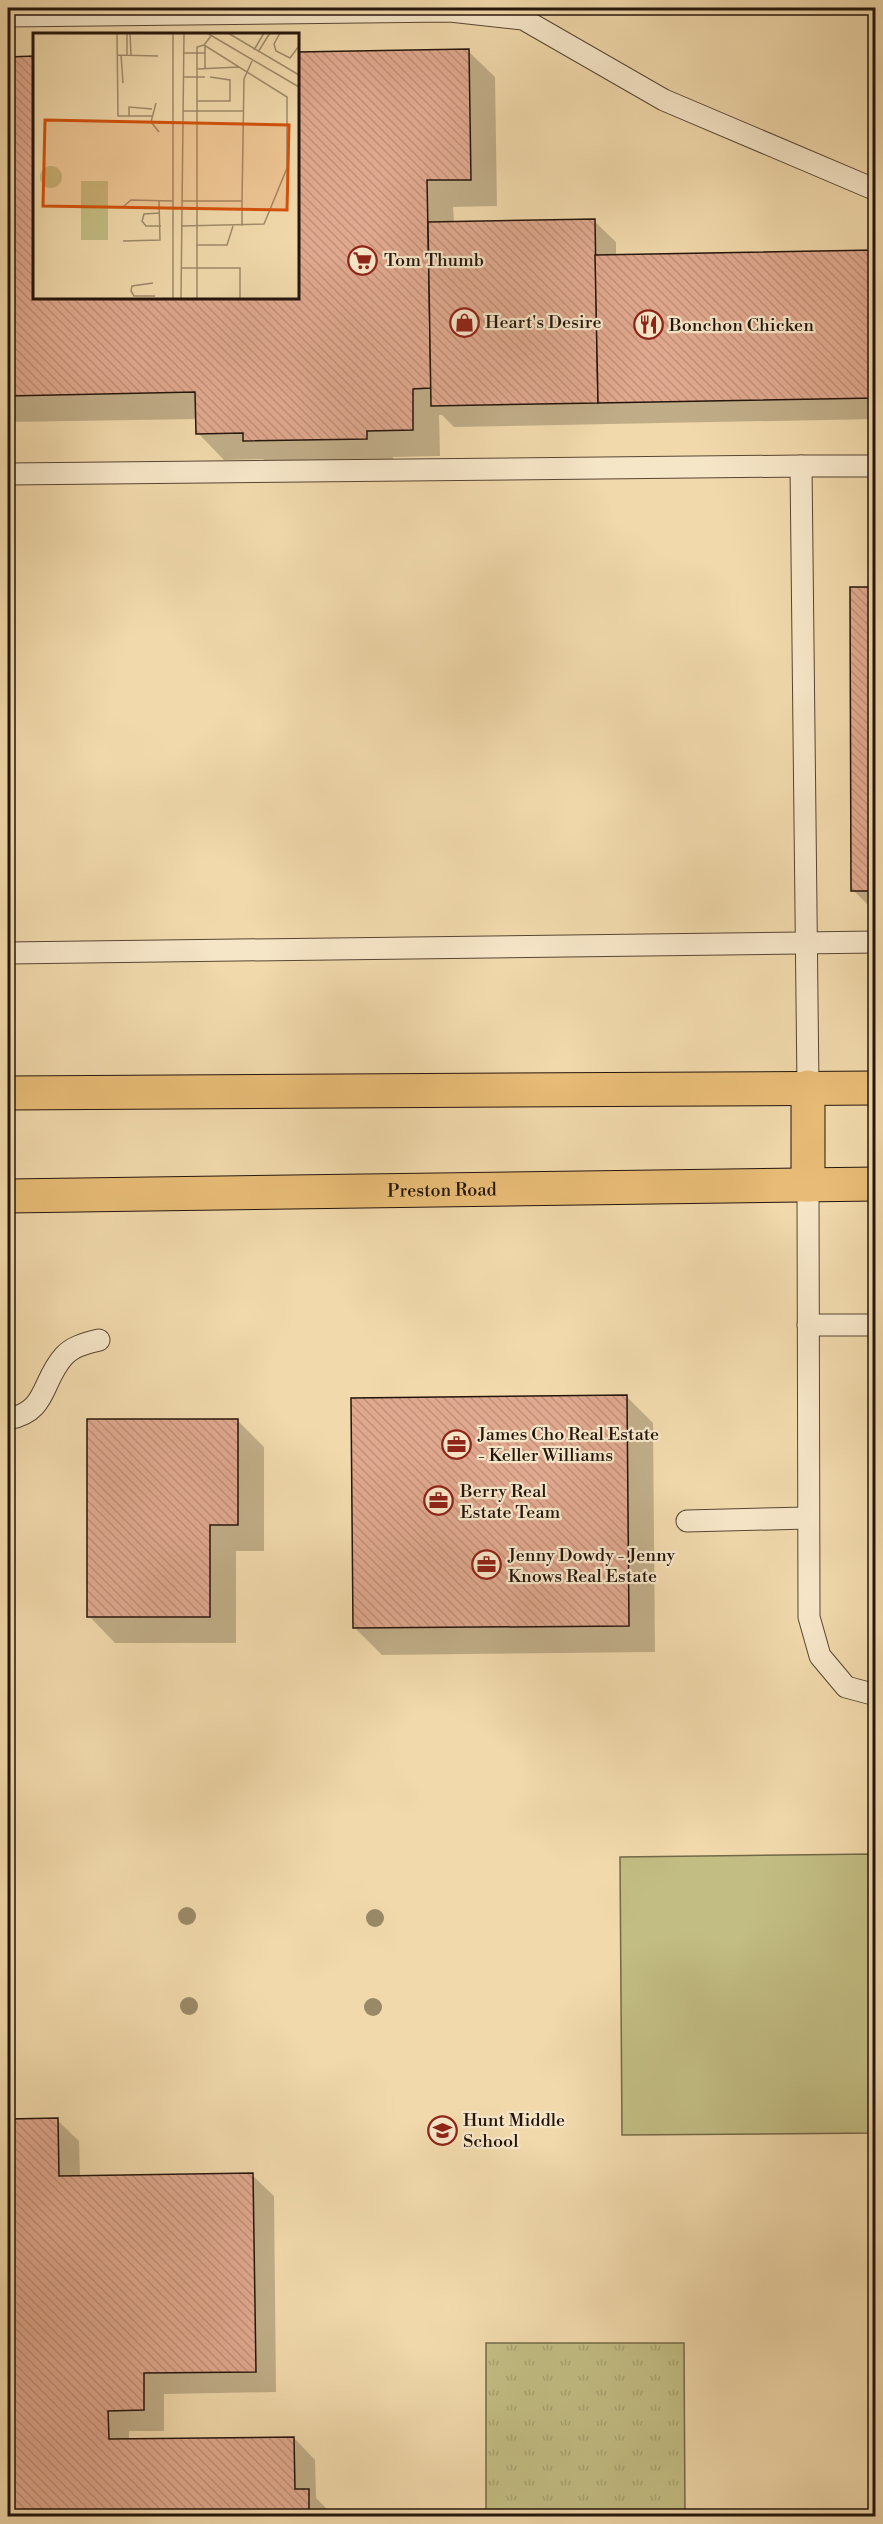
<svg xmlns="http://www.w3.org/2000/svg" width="883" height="2524" font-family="'Libre Bodoni',serif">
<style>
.grass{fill:#c2bd83;stroke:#736948;stroke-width:1.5}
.park{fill:url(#park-tufts);stroke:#736948;stroke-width:1.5}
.shadow{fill:#0003}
.building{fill:url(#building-back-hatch);stroke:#24150c;stroke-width:1.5}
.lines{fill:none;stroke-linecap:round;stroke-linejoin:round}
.service-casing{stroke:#574634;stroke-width:23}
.primary-casing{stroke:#24150c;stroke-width:35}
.service{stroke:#f6e6c8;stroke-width:21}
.primary{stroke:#e8bc76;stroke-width:33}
.tree{fill:#9a8967}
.labels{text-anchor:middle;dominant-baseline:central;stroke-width:4.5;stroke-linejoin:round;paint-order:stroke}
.poi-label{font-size:18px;fill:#24150c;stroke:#f6e6c8;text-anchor:start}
.street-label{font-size:18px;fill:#24150c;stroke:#f6e6c8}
.inset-road{fill:none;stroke:#9f8b6b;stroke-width:1.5}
.view{fill:#d4520c;fill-opacity:0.15;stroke:#d4520c;stroke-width:3}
.inset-edge{fill:none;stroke:#24150c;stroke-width:3}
</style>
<defs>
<pattern id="park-tufts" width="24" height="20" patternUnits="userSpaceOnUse" patternTransform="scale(1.5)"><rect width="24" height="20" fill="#c2bd83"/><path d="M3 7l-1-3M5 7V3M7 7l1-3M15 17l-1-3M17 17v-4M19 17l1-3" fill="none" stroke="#a7a270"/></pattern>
<pattern id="building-back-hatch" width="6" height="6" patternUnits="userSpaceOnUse" patternTransform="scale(1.5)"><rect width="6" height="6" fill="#e0a88e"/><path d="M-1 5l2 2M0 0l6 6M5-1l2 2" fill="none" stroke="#c09079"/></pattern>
</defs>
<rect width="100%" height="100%" fill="#f1d9ab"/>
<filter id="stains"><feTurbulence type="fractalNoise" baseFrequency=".00333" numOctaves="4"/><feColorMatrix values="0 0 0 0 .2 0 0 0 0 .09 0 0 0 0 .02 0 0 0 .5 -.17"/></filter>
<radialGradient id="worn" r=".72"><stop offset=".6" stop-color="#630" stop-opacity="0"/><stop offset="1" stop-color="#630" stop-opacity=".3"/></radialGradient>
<!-- grass -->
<polygon class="grass" points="875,1854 875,2133 622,2135 620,1857"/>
<!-- park -->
<polygon class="park" points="486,2343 684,2343 685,2516 486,2516"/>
<!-- shadow -->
<g class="shadow">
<polygon points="468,51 495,77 497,206 453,207 454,223 594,221 616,242 616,256 876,252 876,419 454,427 442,415 439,415 440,456 393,457 393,465 271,467 263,459 224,460 198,433 197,419 8,422 8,58 34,58 34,297 297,297 297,53"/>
<polygon points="876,589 876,913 853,890"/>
<polygon points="626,1396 653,1423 655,1652 382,1655 355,1628"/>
<polygon points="237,1420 264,1447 264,1551 236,1551 236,1643 115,1643 89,1616"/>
<polygon points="8,2120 57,2120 79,2141 80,2177 252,2175 274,2196 276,2392 164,2394 164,2431 129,2431 129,2440 294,2438 315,2460 316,2498 330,2512 330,2516 8,2516"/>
</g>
<!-- building -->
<g class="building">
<polygon points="469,49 471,180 427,180 431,388 413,389 413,430 367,431 367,439 243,441 243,433 196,434 195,392 8,396 8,57 34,56 34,297 297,297 297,52"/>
<polygon points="595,219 598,403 431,406 428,222"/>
<polygon points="876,250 876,398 598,403 595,255"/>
<polygon points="850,587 876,587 876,891 851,891"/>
<polygon points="627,1395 629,1626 353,1628 351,1398"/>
<polygon points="87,1419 238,1419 238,1525 210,1525 210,1617 87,1617"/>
<polygon points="58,2118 59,2176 253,2173 256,2372 144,2373 144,2410 108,2411 109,2439 294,2437 295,2489 309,2489 309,2516 8,2516 8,2119"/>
</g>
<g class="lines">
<defs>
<g id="service">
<polyline points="8,16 450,11 523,19 664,100 876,190"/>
<polyline points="801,466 876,466"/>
<polyline points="8,474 801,466 808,1087"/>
<polyline points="8,953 876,942"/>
<polyline points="808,1185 809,1617 820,1656 846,1687 876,1695"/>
<polyline points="808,1325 876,1325"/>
<path d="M8,1419C48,1412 41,1381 64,1356C73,1346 87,1343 99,1340"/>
<polyline points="687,1521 807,1518"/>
</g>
<g id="primary">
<polyline points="808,1087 808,1185"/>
<polyline points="8,1093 876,1088"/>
<path id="s1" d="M8,1196L876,1184"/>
</g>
</defs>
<!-- service casing -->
<use href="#service" class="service-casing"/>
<!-- primary casing -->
<use href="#primary" class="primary-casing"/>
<!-- service -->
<use href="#service" class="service"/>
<!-- primary -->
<use href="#primary" class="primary"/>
</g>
<!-- trees -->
<g class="tree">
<circle cx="187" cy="1916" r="9"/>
<circle cx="375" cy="1918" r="9"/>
<circle cx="189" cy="2006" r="9"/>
<circle cx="373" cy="2007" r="9"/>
</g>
<!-- icons -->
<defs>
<symbol id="supermarket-ring" viewBox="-11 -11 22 22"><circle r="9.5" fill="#f6e6c8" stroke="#8f2418" stroke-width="1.5"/><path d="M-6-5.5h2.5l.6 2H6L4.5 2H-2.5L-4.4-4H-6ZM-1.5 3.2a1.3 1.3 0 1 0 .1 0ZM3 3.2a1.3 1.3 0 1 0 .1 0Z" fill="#8f2418"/></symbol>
<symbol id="shop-ring" viewBox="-11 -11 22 22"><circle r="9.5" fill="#f6e6c8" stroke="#8f2418" stroke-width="1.5"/><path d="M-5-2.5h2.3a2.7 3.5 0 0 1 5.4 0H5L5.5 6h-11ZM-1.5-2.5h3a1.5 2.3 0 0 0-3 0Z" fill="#8f2418"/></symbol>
<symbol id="restaurant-ring" viewBox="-11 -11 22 22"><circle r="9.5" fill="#f6e6c8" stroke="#8f2418" stroke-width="1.5"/><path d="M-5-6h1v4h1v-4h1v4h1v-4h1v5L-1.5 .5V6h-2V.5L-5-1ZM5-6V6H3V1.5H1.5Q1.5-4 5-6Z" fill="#8f2418"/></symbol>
<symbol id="office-ring" viewBox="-11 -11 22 22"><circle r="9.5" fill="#f6e6c8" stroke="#8f2418" stroke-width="1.5"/><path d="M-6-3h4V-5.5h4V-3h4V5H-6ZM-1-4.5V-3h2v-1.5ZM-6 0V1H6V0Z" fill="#8f2418"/></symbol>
<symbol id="school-ring" viewBox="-11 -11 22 22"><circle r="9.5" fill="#f6e6c8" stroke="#8f2418" stroke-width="1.5"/><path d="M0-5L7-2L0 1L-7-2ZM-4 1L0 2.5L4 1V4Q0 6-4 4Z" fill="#8f2418"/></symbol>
</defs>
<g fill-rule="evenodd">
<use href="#supermarket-ring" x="346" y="244" width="33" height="33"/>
<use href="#shop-ring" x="448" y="306" width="33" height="33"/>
<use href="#restaurant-ring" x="632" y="308" width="33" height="33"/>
<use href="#office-ring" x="440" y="1428" width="33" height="33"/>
<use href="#office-ring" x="422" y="1484" width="33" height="33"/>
<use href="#office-ring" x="470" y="1548" width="33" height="33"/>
<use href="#school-ring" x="426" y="2114" width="33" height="33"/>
</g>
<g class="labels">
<!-- poi labels -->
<g class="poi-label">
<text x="384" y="260">Tom Thumb</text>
<text x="485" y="322">Heart's Desire</text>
<text x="669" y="325">Bonchon Chicken</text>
<text x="478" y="1434">James Cho Real Estate<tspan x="478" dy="21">- Keller Williams</tspan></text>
<text x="460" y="1491">Berry Real<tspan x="460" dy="21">Estate Team</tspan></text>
<text x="508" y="1555">Jenny Dowdy - Jenny<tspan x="508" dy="21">Knows Real Estate</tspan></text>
<text x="463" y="2120">Hunt Middle<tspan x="463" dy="21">School</tspan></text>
</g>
<!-- street labels -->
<g class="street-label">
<text stroke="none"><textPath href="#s1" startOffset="434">Preston Road</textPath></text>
</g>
</g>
<!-- overview -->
<g transform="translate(33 33)">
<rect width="266" height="266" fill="#f1d9ab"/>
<path d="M48,148H75V207H48Z" fill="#c2bd83"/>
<path d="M7 144a11 11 0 1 1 22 0a11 11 0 1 1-22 0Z" fill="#c2bd83"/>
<path class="inset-road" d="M84,0L85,83H119M97,0L98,22M174,0L266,54M195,0L266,42M247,0L241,11L243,18L257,25L266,13M172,12V36M221,17L231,0M225,19L237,0M151,20H172M84,22L125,23M88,22L90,50M94,22V0M164,36L206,34M151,44H172M164,68H197V47L177,44M123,70L118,89L126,99M150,78H210M96,83V74L119,76M266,120V190M149,168H209L211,46L219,28M90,174L98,167L140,168M127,180L111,181L109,188L113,193H128M148,193L231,191L254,135V64L171,12M209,193V168M90,208L127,207L126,167M163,212H194L200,193M148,235H207V265M120,250L99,253L98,258L101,263H122M140,265V0M148,265L151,0M164,265V14L171,12L178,3"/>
<path class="view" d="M12,87L256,92L254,177L10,173Z"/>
<rect width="266" height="266" class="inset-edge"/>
</g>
<!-- margin -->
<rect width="883" height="2524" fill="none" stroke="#f1d9ab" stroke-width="30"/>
<rect x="9" y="9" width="865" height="2506" fill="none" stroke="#24150c" stroke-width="3"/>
<rect x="15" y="15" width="853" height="2494" fill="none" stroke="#24150c" stroke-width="1.5"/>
<rect width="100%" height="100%" filter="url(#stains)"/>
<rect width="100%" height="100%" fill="url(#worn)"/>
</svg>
